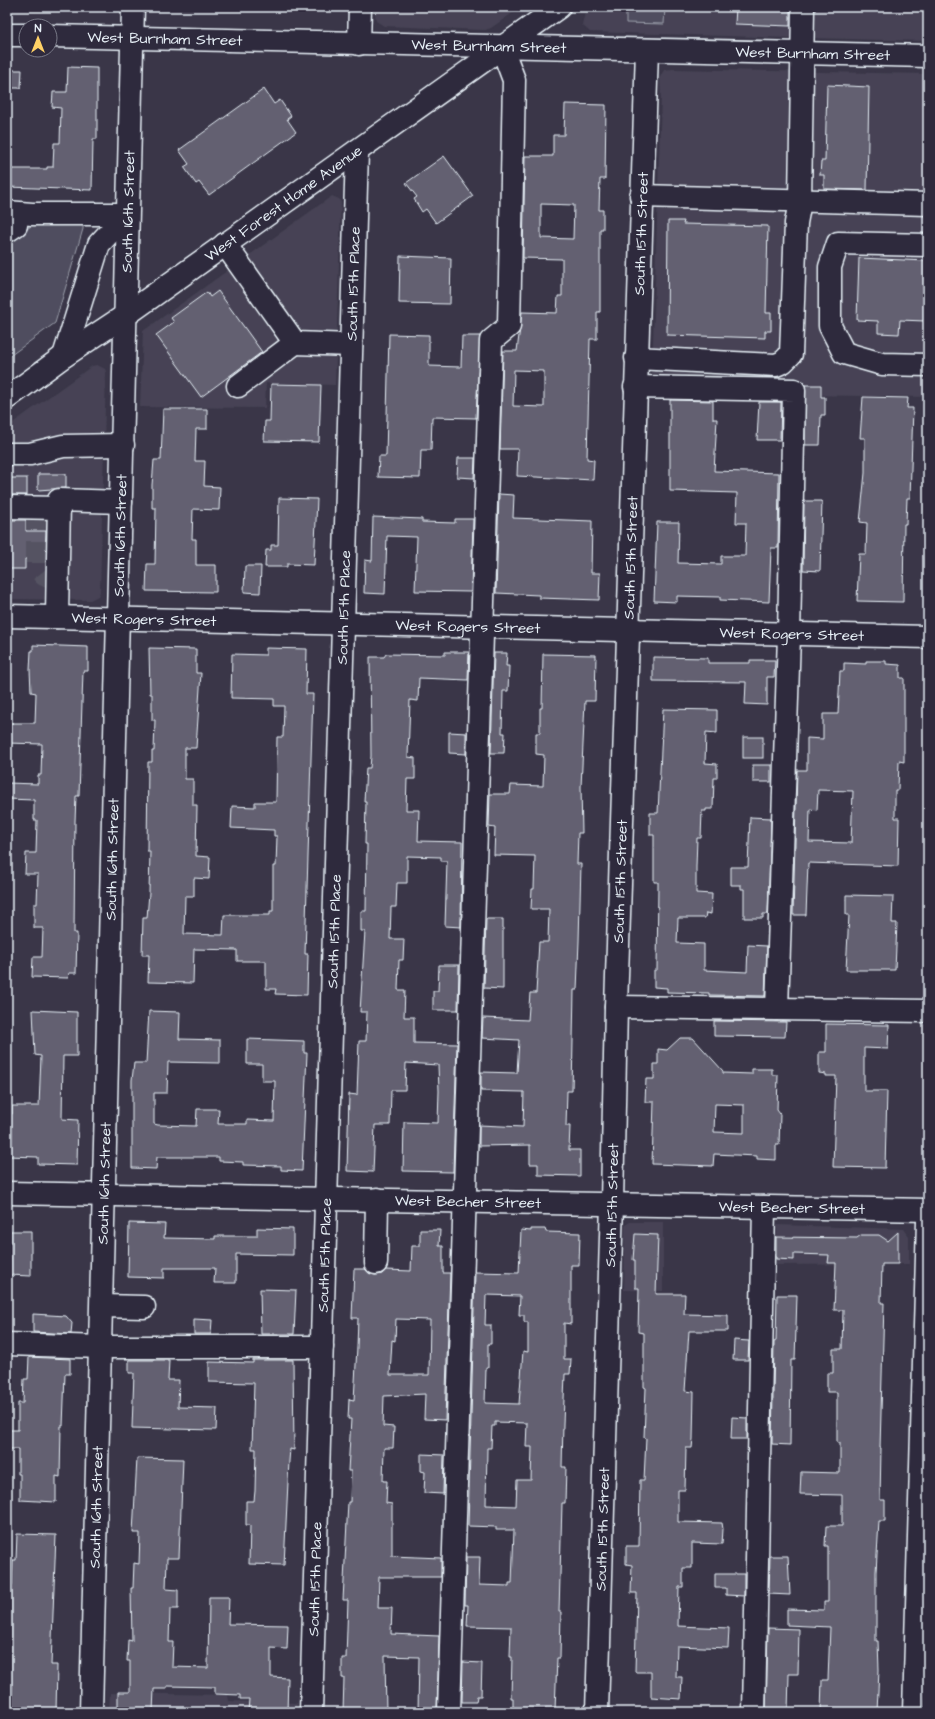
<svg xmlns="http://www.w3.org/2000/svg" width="935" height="1719" font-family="'Architects Daughter',sans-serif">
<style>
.built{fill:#464354}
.green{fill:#504e5f;stroke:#9ca0ac}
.building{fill:#636171;stroke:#e8f1f8;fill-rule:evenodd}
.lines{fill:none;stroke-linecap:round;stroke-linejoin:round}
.minor-tunnel{stroke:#545262;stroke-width:22;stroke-dasharray:22 11;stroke-linecap:butt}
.minor-casing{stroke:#e8f1f8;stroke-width:25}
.major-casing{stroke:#e8f1f8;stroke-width:25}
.minor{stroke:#2f2a3d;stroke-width:22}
.major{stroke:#2f2a3d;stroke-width:22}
.labels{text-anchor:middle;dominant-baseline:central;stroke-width:3;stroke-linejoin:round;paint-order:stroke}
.street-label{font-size:15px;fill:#e8f1f8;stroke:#2f2a3d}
</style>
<rect width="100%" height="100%" fill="#3a3648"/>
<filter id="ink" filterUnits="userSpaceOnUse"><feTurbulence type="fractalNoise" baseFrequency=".025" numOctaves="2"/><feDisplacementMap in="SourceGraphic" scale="8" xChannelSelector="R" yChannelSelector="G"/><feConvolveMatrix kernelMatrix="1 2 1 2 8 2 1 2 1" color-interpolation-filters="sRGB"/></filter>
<g filter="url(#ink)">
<!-- built -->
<g class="built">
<polygon points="374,7 521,7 491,28 485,30 384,26 376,21"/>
<polygon points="597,7 795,7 794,38 590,32 582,25 583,20 585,15"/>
<polygon points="811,7 928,7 928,41 810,38"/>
<polygon points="673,69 928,74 928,397 800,395 800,379 652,375 661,97 660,77 664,70"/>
<polygon points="332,196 339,199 341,203 335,385 266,383 265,408 140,407 143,331"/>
<polygon points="97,365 105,369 106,372 100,592 98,596 90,600 7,599 7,427 92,366"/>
<polygon points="630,1222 663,1222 663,1291 624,1290 625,1225"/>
<polygon points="777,1225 904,1229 909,1236 909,1264 776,1265"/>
<polygon points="110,1693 228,1695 229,1701 297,1703 296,1712 109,1712"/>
</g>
<!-- green -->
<g class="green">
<polygon points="626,7 665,7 664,24 626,23"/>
<polygon points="32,220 83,222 83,229 55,323 7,358 7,240 30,227"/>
</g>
<!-- building -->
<g class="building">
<polygon points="736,7 790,7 790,26 735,24"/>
<polygon points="68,67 97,68 97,139 93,139 92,190 7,187 7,169 47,169 47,167 53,167 54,143 60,143 61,108 52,107 53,92 67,92"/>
<polygon points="7,70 22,70 21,88 7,88"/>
<polygon points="827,85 869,87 867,190 824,189 824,175 820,175 821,161 825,161"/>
<polygon points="264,89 274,104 280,100 291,116 287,119 296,132 209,195 199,182 196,184 184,167 189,164 179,150"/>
<path d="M565,104L606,105L605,179H600L599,210H603V229H600V312H597V339H590L587,459L594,460L593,480L517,476L518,449H500L503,351H517L522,312L557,313L558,296H562V259L523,258L525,156H553V135H564ZM541,204L574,205L573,239L541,238ZM514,370L544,371V407L513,406Z"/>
<polygon points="444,156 473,196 436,223 426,209 422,212 414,199 417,197 406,183"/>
<polygon points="668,221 684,221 683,224 768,226 766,313 771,313 771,331 765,331 765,338 667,335"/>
<polygon points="400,256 451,258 450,304 399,303"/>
<polygon points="859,258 926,261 925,321 900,320 899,334 878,333 878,321 857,320"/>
<polygon points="218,291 262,352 201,397 156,335 174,322 171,318 207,292 210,297"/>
<polygon points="389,334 429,335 429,366 461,367 462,336 480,336 476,418 432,417 431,450 421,450 420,478 378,477 379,456 386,456"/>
<polygon points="271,384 321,385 319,442 264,441 265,421 270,421"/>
<polygon points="805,385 821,385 821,397 825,397 825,415 821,415 820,445 805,445"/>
<polygon points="863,397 908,398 907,408 913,408 910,498 907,498 906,524 904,524 903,602 857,601 859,554 866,554 867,523 860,522 865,473 865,438 860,438"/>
<polygon points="670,400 713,401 713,419 717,419 714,471 779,473 778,548 771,548 769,602 720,600 720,597 677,596 677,602 654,601 657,522 679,522 678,563 721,564 721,556 745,556 746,523 736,523 737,493 670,491"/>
<polygon points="759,402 781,402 780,440 757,440"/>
<polygon points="163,409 207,409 207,429 196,429 195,461 205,461 204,486 220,487 219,510 193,509 192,539 196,539 196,565 216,565 216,592 146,591 147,564 155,564 156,508 152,508 152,485 154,460 161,460"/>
<polygon points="458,458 475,458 474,478 457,477"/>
<polygon points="38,474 66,474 66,488 38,490"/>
<rect x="7" y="478" width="20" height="17"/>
<polygon points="499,494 514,495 513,518 592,521 591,573 600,573 599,600 539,598 539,595 496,593"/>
<polygon points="279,498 317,499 314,565 287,564 287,567 265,567 266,550 271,550 271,545 278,545"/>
<polygon points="804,501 822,501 820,571 803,570"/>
<polygon points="373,517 422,519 422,522 455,523 455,519 473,519 471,592 415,591 417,537 387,536 385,594 364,593 365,560 372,561"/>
<polygon points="7,520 26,520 26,531 46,531 45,559 25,559 25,569 7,569"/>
<polygon points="245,566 261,566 260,593 244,592"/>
<polygon points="33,645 88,647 88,671 83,671 79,796 76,796 75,821 74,933 77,933 76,973 69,973 68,978 32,977 33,957 42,957 43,928 34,928 34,904 37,904 38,874 25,874 26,853 36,853 37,820 34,820 34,800 7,799 7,783 38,784 38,775 41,775 42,744 7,743 7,723 35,723 36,693 31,692 30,670 31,651 33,651"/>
<polygon points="149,648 196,649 196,673 201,673 196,748 185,748 185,779 193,779 193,805 197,805 196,856 210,857 209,879 194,878 194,896 185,896 184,934 223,935 224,915 270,915 270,911 273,911 273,866 276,866 277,836 274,836 274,830 231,828 232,806 255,807 255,802 276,802 277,737 283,737 284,706 274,706 274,699 231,698 232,654 266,655 266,648 307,649 306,694 313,694 305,954 308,954 307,995 275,994 276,989 266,989 266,961 237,961 237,950 194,949 193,983 148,982 149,955 142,955 143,918 147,918 149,893 150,851 147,851 148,762 152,762 152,751 154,751 155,720 152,720 152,694 150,694"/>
<polygon points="445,652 469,652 468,680 419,678 418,701 410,700 408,757 415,758 415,779 407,779 406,810 419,810 418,841 462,842 461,927 445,926 447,861 441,861 441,857 407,856 407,883 397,883 396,907 391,907 390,939 404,939 403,960 399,960 398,990 405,990 404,1017 414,1017 414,1043 457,1044 453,1172 403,1171 404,1122 438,1123 439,1091 438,1065 406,1063 405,1090 391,1090 390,1125 375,1125 373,1172 347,1171 349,1094 357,1095 359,1041 366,1041 367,1012 360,1012 365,931 361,931 361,911 366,911 367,844 365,844 366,802 364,802 366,768 370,768 371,756 370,657 384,657 386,654 445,655"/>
<polygon points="494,653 507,653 506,666 509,666 508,691 503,691 502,733 505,733 504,753 491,753"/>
<polygon points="543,654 596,655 595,701 585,701 581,787 582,833 578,833 577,864 581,864 579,941 577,990 574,990 572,1091 567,1091 566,1126 570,1126 569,1150 580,1150 580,1176 538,1175 538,1164 530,1164 530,1145 479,1146 479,1125 523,1127 524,1092 481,1091 481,1072 517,1073 519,1040 482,1038 483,1018 528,1020 530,993 536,993 539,942 548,942 549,909 531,909 532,889 534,889 535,856 494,855 495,828 489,827 490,794 510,794 511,785 543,786 544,755 536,754 536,733 540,733 540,708 542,708"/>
<polygon points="653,657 708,658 708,663 750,663 750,660 775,660 774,677 767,677 767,705 745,704 746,682 653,681"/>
<path d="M866,661H886V664L900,665V678H904V762L899,761L898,790H895V818H899L898,866L808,863L806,915H793L797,770H807V738L823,739V714H838L840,671H844V663L866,664ZM818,790L853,791L851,843L809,842L810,809L817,810Z"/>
<polygon points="663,709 717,710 717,733 706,732 705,763 717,764 717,778 714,778 713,809 706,809 706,811 702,811 701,838 697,838 696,867 696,893 712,894 711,914 706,913 705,918 678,918 677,943 704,944 704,970 747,972 748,945 767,946 765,996 709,995 709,993 667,992 667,988 654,987 654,970 657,970 658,886 658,882 654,882 654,835 650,835 650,813 658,813"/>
<polygon points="449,732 466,733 466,754 449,753"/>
<rect x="743" y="737" width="20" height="21"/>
<rect x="753" y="765" width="18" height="17"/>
<polygon points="750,817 771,818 768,914 763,914 763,918 744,918 744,889 741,889 741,885 731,885 731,867 748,867"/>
<polygon points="846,895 893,896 892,923 897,923 895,970 846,970 849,915 846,915"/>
<polygon points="486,919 503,919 503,989 484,988"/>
<polygon points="439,965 459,965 458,1010 433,1010 433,991 438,991"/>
<polygon points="33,1010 77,1012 77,1056 63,1056 62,1119 78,1120 77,1165 38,1164 38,1157 7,1156 7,1114 12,1114 12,1106 39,1106 41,1056 35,1055"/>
<polygon points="149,1011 180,1012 179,1039 220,1040 220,1063 168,1062 167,1093 154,1093 154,1124 158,1125 196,1126 197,1109 219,1109 218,1124 247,1124 247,1120 274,1121 275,1081 262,1081 262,1064 247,1064 247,1039 304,1041 304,1053 307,1053 302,1171 281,1170 281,1166 243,1165 243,1162 219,1161 219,1157 157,1157 156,1169 132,1168 132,1080 134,1063 146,1063"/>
<polygon points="714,1021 786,1022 785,1037 714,1036"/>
<polygon points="826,1024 889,1025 888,1049 864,1048 864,1091 887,1091 885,1168 833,1167 836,1076 826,1076 826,1074 819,1073 819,1052 826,1052"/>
<path d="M680,1038H693L723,1071V1073L752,1074V1069H772V1075H778L777,1110L780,1114L779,1145H776V1160L757,1159V1156L714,1154L713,1166L652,1164L654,1102H645L646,1079H654V1064H658V1049L667,1050ZM715,1104L744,1105V1133L714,1132Z"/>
<polygon points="129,1223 165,1224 164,1238 215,1239 215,1236 257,1236 257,1228 293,1229 293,1255 236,1254 236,1283 214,1283 215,1268 164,1268 164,1278 128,1277"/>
<path d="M531,1229H545L546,1232L580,1233L579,1265H571V1324L564,1323V1359H571L570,1374H565L563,1424L562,1467H566L565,1503H562L559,1612H561L560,1658H557L555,1710L513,1709V1698H511L512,1657H510L511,1627L467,1626L468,1605H465L466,1557H480L479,1585L509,1586V1583H512L514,1530H496V1527L468,1526L475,1272L519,1273L521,1230L531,1231ZM486,1295L520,1296L519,1315H524V1322H528V1352L523,1351L519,1404L485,1403L486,1368H488V1344H491V1325H485ZM495,1422L527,1423L526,1447H532L531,1480H517L516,1506L486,1505L487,1448H491L492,1426H495Z"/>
<path d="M420,1230H440L439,1246H443V1273H450L445,1420L424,1419L425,1394L384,1396L383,1426L394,1427L393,1448H384L383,1481H387L386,1503L392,1504V1556L441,1558V1577H379L378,1608H392L391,1634L439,1636L437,1712H418L419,1657L385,1656L386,1712H343L344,1678H342V1658H346L348,1600H343L344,1581L348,1502H350L351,1471H348L351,1419H348L349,1399L354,1400L357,1347L358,1318H352L354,1269H365L369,1273L375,1275L382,1274L386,1270L411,1271L412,1246H420ZM396,1319L430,1320L429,1375H390L392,1340L395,1341Z"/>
<polygon points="10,1231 31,1231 31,1276 9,1275 10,1258 7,1258 7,1242 10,1243"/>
<polygon points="898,1232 898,1264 882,1264 881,1303 884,1303 880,1448 881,1448 880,1500 885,1500 885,1521 879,1521 876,1572 876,1641 878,1641 879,1670 877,1712 821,1712 822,1680 828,1680 830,1627 787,1625 787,1609 824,1610 824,1602 828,1602 828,1546 825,1546 826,1526 842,1526 842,1495 800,1494 801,1472 840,1473 840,1443 837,1443 837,1392 827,1392 827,1373 833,1373 833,1349 842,1349 843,1310 834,1310 836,1263 828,1263 829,1255 794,1254 794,1260 776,1259 776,1237 857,1238 861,1235 879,1235 888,1241"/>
<polygon points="635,1234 658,1235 656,1294 685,1294 684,1314 728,1315 728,1331 689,1331 685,1391 694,1392 693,1439 692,1448 686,1448 685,1490 678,1490 678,1522 722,1523 723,1529 722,1544 692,1543 692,1568 683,1568 683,1587 679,1587 678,1626 729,1628 728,1648 677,1646 676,1677 682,1677 681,1699 651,1697 651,1672 635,1672 637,1593 631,1593 632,1565 626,1564 626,1546 639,1546 640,1480 644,1480 646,1438 644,1437 646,1388 644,1387 644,1333 638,1332 639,1288 635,1288 635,1260 633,1260"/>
<polygon points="260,1289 296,1290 294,1334 261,1334"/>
<polygon points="777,1295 797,1295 795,1360 791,1360 790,1445 772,1444 774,1342 776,1341"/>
<polygon points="33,1314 66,1316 72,1323 71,1334 33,1332"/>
<polygon points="194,1319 212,1320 211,1334 194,1334"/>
<polygon points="734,1340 749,1341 748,1360 733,1360"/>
<polygon points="29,1357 70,1359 70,1374 65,1374 63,1426 61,1426 60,1477 56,1476 56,1502 20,1500 20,1474 18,1474 18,1449 8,1449 8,1430 18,1430 18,1403 23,1403 24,1379 28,1379"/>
<polygon points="129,1360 169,1360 168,1380 179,1380 178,1407 217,1408 216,1430 132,1428 134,1373 129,1373"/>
<polygon points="253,1360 293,1360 294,1450 290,1449 289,1461 284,1565 249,1564 250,1525 246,1525 246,1501 254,1501 255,1491 256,1449 252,1449 254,1383 209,1382 209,1362 253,1363"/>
<polygon points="732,1417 747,1418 747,1439 731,1439"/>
<polygon points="421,1454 444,1455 443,1494 424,1493 425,1472 421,1471"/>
<polygon points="137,1458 183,1459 179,1558 167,1558 166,1589 178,1590 178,1609 170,1609 169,1642 173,1642 172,1667 208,1668 209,1597 229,1597 228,1624 288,1625 287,1649 271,1648 271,1677 288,1678 287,1712 248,1712 249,1699 240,1699 240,1695 215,1694 215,1687 167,1686 167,1689 154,1689 153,1712 118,1712 118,1692 130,1692 130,1661 127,1661 128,1640 132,1641 131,1588 133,1588 134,1563 139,1564 140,1533 133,1533"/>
<polygon points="17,1534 56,1535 51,1665 57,1665 56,1712 16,1712 16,1710 11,1710 12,1685 7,1684 7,1585 12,1585 13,1560 16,1560"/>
<polygon points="770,1556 788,1556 790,1595 769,1594"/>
<polygon points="715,1574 744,1574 744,1596 726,1595 726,1588 715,1588"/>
<polygon points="768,1628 799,1629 798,1674 789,1674 788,1712 766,1712"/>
<polygon points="463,1662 482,1663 481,1696 477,1696 476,1702 462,1702"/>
</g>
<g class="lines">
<!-- minor-tunnel -->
<polyline class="minor-tunnel" points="37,508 37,566 44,575 57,581"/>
<defs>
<g id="minor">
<polyline points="7,35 26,35"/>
<path id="s1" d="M50,36L928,56"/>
<polyline points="359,44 360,7"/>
<polyline points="641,196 928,204"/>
<polyline points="7,212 32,214 127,214"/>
<polyline points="7,231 16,225 17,214"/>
<polyline points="225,244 295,343 351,345"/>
<polyline points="928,245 838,243 830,267 830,326 844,353 882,364 928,365"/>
<path id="s2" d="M126,315L559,7"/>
<polyline points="636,358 776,365 783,362 791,354 796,223 800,201 803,7"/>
<polyline points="238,386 295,343"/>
<polyline points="635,387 794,390 789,635 777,1009"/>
<polyline points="7,454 30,454 63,446 123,445"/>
<polyline points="7,507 59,508"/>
<path id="s3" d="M7,616L928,637"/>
<polyline points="57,617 59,500 121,502"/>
<polyline points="616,1007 928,1011"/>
<path id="s4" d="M7,1193L928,1210"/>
<polyline points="376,1263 377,1199"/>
<polyline points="102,1306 144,1307"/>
<polyline points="7,1344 101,1347 322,1347"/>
<path id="s5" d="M311,1712L357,151"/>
<polyline points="449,1712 491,341 509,326 514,80 502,48"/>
<path id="s6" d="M597,1712L612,1203L616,1007L647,50"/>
<polyline points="754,1712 764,1207"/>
<polyline points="914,1712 928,1221"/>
</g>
<g id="major">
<polyline points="64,356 99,244 127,214"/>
<polyline points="7,398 64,356 126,315"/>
<path id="s7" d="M91,1712L133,7"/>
</g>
</defs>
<!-- minor casing -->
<use href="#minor" class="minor-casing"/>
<!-- major casing -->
<use href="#major" class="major-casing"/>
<!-- minor -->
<use href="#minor" class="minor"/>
<!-- major -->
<use href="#major" class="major"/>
</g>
</g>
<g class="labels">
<!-- street labels -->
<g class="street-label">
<text stroke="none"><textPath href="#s1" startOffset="115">West Burnham Street</textPath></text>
<text stroke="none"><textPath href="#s1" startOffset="439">West Burnham Street</textPath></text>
<text stroke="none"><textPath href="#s1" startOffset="763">West Burnham Street</textPath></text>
<text stroke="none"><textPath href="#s2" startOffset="193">West Forest Home Avenue</textPath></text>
<text stroke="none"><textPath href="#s7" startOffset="1501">South 16th Street</textPath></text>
<text stroke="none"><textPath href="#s6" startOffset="1479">South 15th Street</textPath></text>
<text stroke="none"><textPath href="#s5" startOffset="1429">South 15th Place</textPath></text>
<text stroke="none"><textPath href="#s7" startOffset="1177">South 16th Street</textPath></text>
<text stroke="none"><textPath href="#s6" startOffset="1155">South 15th Street</textPath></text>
<text stroke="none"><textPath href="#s5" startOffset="1105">South 15th Place</textPath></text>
<text stroke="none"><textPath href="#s3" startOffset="137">West Rogers Street</textPath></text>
<text stroke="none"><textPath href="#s3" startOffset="461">West Rogers Street</textPath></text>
<text stroke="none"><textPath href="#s3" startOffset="785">West Rogers Street</textPath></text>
<text stroke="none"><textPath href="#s7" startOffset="853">South 16th Street</textPath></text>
<text stroke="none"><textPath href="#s6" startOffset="831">South 15th Street</textPath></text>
<text stroke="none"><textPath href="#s5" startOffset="781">South 15th Place</textPath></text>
<text stroke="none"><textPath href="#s7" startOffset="529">South 16th Street</textPath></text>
<text stroke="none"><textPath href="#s4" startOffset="461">West Becher Street</textPath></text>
<text stroke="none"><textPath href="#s6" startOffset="507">South 15th Street</textPath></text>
<text stroke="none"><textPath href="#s4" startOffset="785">West Becher Street</textPath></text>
<text stroke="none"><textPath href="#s5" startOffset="457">South 15th Place</textPath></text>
<text stroke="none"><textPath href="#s7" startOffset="205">South 16th Street</textPath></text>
<text stroke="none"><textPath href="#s6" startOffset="183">South 15th Street</textPath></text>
<text stroke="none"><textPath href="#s5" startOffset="133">South 15th Place</textPath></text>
</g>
</g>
<!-- margin -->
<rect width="935" height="1719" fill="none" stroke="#2f2a3d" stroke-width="24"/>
<rect x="12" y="12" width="911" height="1695" fill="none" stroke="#e8f1f8" stroke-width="1.5" filter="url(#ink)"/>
<!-- north arrow -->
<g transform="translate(38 38)"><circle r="19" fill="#2f2a3d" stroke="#797a88"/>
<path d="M0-3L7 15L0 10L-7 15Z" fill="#ffd166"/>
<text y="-6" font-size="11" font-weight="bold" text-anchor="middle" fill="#e8f1f8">N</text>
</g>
</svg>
